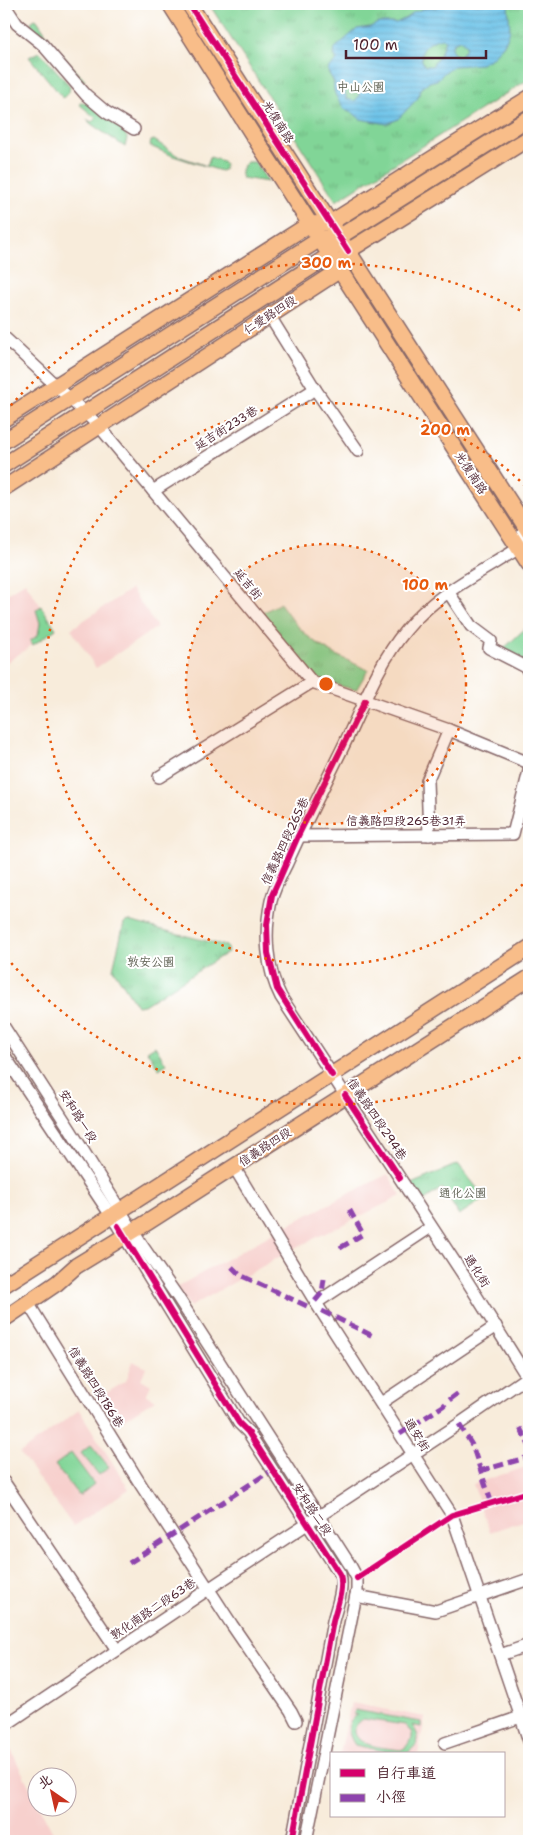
<svg xmlns="http://www.w3.org/2000/svg" width="533" height="1845" font-family="'Shantell Sans','LXGW WenKai TC',sans-serif">
<style>
.built{fill:#f7d0cd}
.grass{fill:url(#grass-tufts);stroke:#667a61}
.pitch{fill:#81d597;stroke:#667a61;fill-rule:evenodd}
.water{fill:url(#water-rules);stroke:#5a708a;fill-rule:evenodd}
.lines{fill:none;stroke-linecap:round;stroke-linejoin:round}
.minor-casing{stroke:#876769;stroke-width:14}
.major-casing{stroke:#876769;stroke-width:18}
.minor{stroke:#fff;stroke-width:11}
.major{stroke:#f8bd89;stroke-width:15}
.quiet{stroke:#8e44ad;stroke-width:5;stroke-dasharray:10 5;stroke-linecap:butt}
.cycleway-casing{stroke:#fff;stroke-width:9}
.cycleway{stroke:#d6006c;stroke-width:6}
.ring{fill:none;stroke:#e8590c;stroke-width:2.5;stroke-dasharray:2.5 5}
.labels{text-anchor:middle;dominant-baseline:central;stroke-width:4;stroke-linejoin:round;paint-order:stroke}
.park-label{font-size:12px;fill:#5d5f51;stroke:#fff}
.street-label{font-size:12px;fill:#4a1f2b;stroke:#fff}
.centre{fill:#e8590c;stroke:#fff;stroke-width:2.5}
.ring-label{font-size:15px;text-anchor:middle;font-weight:bold;fill:#e8590c;stroke:#fff;stroke-width:4;stroke-linejoin:round;paint-order:stroke}
</style>
<defs>
<pattern id="grass-tufts" width="24" height="20" patternUnits="userSpaceOnUse" patternTransform="scale(1.25)"><rect width="24" height="20" fill="#81d597"/><path d="M3 7l-1-3M5 7V3M7 7l1-3M15 17l-1-3M17 17v-4M19 17l1-3" fill="none" stroke="#71b682"/></pattern>
<pattern id="water-rules" width="6" height="5" patternUnits="userSpaceOnUse" patternTransform="scale(1.25)"><rect width="6" height="5" fill="#6bc2e8"/><path d="M0 2.5h6" fill="none" stroke="#5ea6c7"/></pattern>
</defs>
<rect width="100%" height="100%" fill="#fff"/>
<filter id="ink" filterUnits="userSpaceOnUse"><feTurbulence type="fractalNoise" baseFrequency=".02" numOctaves="2"/><feDisplacementMap in="SourceGraphic" scale="10" xChannelSelector="R" yChannelSelector="G"/><feConvolveMatrix kernelMatrix="1 2 1 2 8 2 1 2 1" color-interpolation-filters="sRGB"/></filter>
<filter id="wash" filterUnits="userSpaceOnUse"><feTurbulence type="fractalNoise" baseFrequency=".0096" numOctaves="4" result="noise"/><feDisplacementMap in="SourceGraphic" scale="20" xChannelSelector="R" yChannelSelector="G"/><feGaussianBlur stdDeviation="1.12" result="paint"/><feColorMatrix in="noise" values="0 0 0 0 0 0 0 0 0 0 0 0 0 0 0 0 0 1.4 0 .05"/><feComposite in="paint" operator="in"/></filter>
<g filter="url(#wash)">
<rect width="100%" height="100%" fill="#f8ecdb"/>
<!-- built -->
<g class="built">
<polygon points="25,582 56,629 4,664 4,596"/>
<polygon points="131,589 157,627 96,668 71,629"/>
<polygon points="388,1174 401,1196 295,1248 190,1307 177,1287 284,1227"/>
<polygon points="133,1361 146,1368 141,1379 151,1385 146,1395 155,1400 120,1422 113,1420 100,1397 126,1381"/>
<polygon points="79,1410 129,1489 73,1526 20,1453"/>
<polygon points="529,1466 529,1519 490,1532 473,1484"/>
<polygon points="351,1703 425,1717 418,1754 340,1754"/>
<polygon points="4,1736 37,1802 38,1808 40,1808 57,1841 4,1841"/>
</g>
<!-- grass -->
<g class="grass">
<polygon points="209,4 529,4 529,79 336,201"/>
<polygon points="35,19 37,20 53,44 85,81 83,82 48,42 32,27 31,22"/>
<polygon points="40,52 70,86 69,92 63,98 29,57"/>
<polygon points="82,102 87,103 124,131 127,138 125,147 91,124 86,119 92,122 96,118 79,104"/>
<polygon points="154,140 178,156 207,166 210,157 223,161 225,165 224,170 221,171 173,156 150,146 151,141"/>
<path d="M247,162H255L268,182L242,178C239,173 242,165 247,162Z"/>
<path d="M280,603C307,643 325,650 368,670L356,690L313,679L259,615Z"/>
<polygon points="41,606 56,629 33,645 30,641 38,635 40,623 36,610"/>
<polygon points="529,625 529,665 501,651"/>
<polygon points="128,921 226,946 228,952 144,1005 137,1006 113,969 124,923"/>
<polygon points="155,1046 166,1064 159,1069 147,1051"/>
<polygon points="458,1164 485,1198 459,1215 442,1188 423,1201 411,1184"/>
</g>
<!-- pitch -->
<g class="pitch">
<polygon points="91,1445 109,1467 99,1475 81,1453"/>
<polygon points="71,1453 94,1484 79,1496 55,1465"/>
<path d="M355,1710L421,1722V1727L412,1725C422,1739 419,1744 406,1754H397L355,1745C348,1735 344,1721 358,1715L354,1714ZM363,1719L405,1725L412,1733V1738L406,1747L401,1750C388,1748 357,1747 355,1732C354,1726 358,1723 363,1719Z"/>
</g>
<!-- water -->
<path class="water" d="M441,4H508L510,30L506,41L500,49L492,58L481,64L455,66L445,72L437,80L429,82L421,88L418,98L398,119L387,124L360,119L352,112L344,109C339,99 332,95 334,82L328,72L329,67L335,63L337,60L334,54L335,48L357,29L370,27L378,23H396L406,18L414,12L425,8L437,7ZM442,38L445,40L440,55L432,66H425C415,52 428,41 442,38ZM460,40L466,45L465,50L460,56L454,54L451,49L453,43ZM354,86L359,90V96L355,101L347,99L345,93L347,88Z"/>
</g>
<g filter="url(#ink)">
<g class="lines">
<defs>
<g id="minor">
<polyline points="4,4 17,24 42,44 86,95 106,112 134,129"/>
<polyline points="269,315 315,389 358,451"/>
<polyline points="4,337 99,426 312,682 449,730 529,763"/>
<polyline points="153,491 315,389"/>
<path d="M525,525L519,548C481,572 434,595 406,630C375,667 360,714 338,757C321,792 303,827 287,863C281,875 274,888 271,901C264,933 266,968 281,997L464,1276L529,1380"/>
<polyline points="449,593 471,626 491,641 489,648 526,667 529,673"/>
<polyline points="159,777 312,682"/>
<polyline points="429,835 427,781 449,730"/>
<polyline points="298,836 513,834 529,771"/>
<polyline points="4,1027 71,1131 141,1244 177,1296 350,1565 357,1578 357,1590 306,1841"/>
<path d="M4,1055L118,1226L239,1423L248,1432L340,1574C344,1590 337,1605 333,1621L292,1841"/>
<polyline points="234,1167 316,1303 452,1515 529,1741"/>
<polyline points="28,1303 141,1485 232,1625 291,1711 296,1721"/>
<polyline points="316,1303 431,1227"/>
<polyline points="381,1403 496,1326"/>
<polyline points="4,1482 117,1650"/>
<polyline points="356,1596 436,1611 529,1579"/>
<polyline points="500,1655 529,1645"/>
<polyline points="4,1726 219,1582 459,1424 527,1377"/>
<polyline points="445,1743 529,1714"/>
</g>
<g id="major">
<polyline points="170,4 265,154 529,564"/>
<polyline points="189,4 529,532"/>
<polyline points="4,419 297,232 310,224 330,223 529,98"/>
<polyline points="4,441 320,239 339,237 529,118"/>
<polyline points="4,465 330,255 335,245"/>
<polyline points="4,488 340,270 348,251 529,138"/>
<polyline points="4,1285 529,948"/>
<polyline points="4,1319 57,1283 76,1266 148,1222 529,978"/>
</g>
</defs>
<!-- minor casing -->
<use href="#minor" class="minor-casing"/>
<!-- major casing -->
<use href="#major" class="major-casing"/>
<!-- minor -->
<use href="#minor" class="minor"/>
<!-- major -->
<use href="#major" class="major"/>
<!-- quiet -->
<g class="quiet">
<polyline points="340,1248 363,1234 348,1207"/>
<polyline points="232,1267 240,1275 309,1307"/>
<polyline points="315,1301 322,1293 324,1279"/>
<polyline points="322,1311 375,1337"/>
<polyline points="459,1424 472,1445 492,1504"/>
<polyline points="520,1428 529,1445"/>
<polyline points="400,1434 443,1406 448,1401 461,1391"/>
<polyline points="480,1471 529,1457"/>
<polyline points="129,1563 272,1470"/>
<polyline points="526,1622 529,1621"/>
</g>
<defs>
<g id="cycleway">
<polyline points="189,4 348,251"/>
<polyline points="332,1075 277,989 268,953 267,924 272,895 278,882 298,836 365,701"/>
<polyline points="345,1095 400,1178"/>
<path d="M118,1226L239,1423L248,1432L340,1574C344,1590 337,1605 333,1621L292,1841"/>
<polyline points="357,1578 452,1515 529,1492"/>
</g>
</defs>
<!-- cycleway casing -->
<use href="#cycleway" class="cycleway-casing"/>
<!-- cycleway -->
<use href="#cycleway" class="cycleway"/>
</g>
</g>
<!-- distance rings -->
<circle cx="326" cy="684" r="140" fill="#e8590c" fill-opacity=".12"/>
<g class="ring">
<circle cx="326" cy="684" r="140"/>
<path d="M528 879A281 281 0 1 1 528 489"/>
<path d="M527 1054A421 421 0 0 1 6 957M6 411A421 421 0 0 1 527 314"/>
</g>
<g class="labels">
<!-- park labels -->
<g class="park-label">
<text x="361" y="87">中山公園</text>
<text x="151" y="962">敦安公園</text>
<text x="463" y="1193">通化公園</text>
</g>
<!-- street labels -->
<g class="street-label">
<text transform="translate(278 122) rotate(58)">光復南路</text>
<text transform="translate(270 315) rotate(-33)">仁愛路四段</text>
<text transform="translate(226 428) rotate(-32)">延吉街233巷</text>
<text transform="translate(471 473) rotate(57)">光復南路</text>
<text transform="translate(248 584) rotate(50)">延吉街</text>
<text x="406" y="821">信義路四段265巷31弄</text>
<text transform="translate(285 841) rotate(-65)">信義路四段265巷</text>
<text transform="translate(78 1116) rotate(58)">安和路一段</text>
<text transform="translate(377 1119) rotate(56)">信義路四段294巷</text>
<text transform="translate(265 1147) rotate(-33)">信義路四段</text>
<text transform="translate(477 1271) rotate(57)">通化街</text>
<text transform="translate(96 1387) rotate(58)">信義路四段186巷</text>
<text transform="translate(417 1435) rotate(58)">通安街</text>
<text transform="translate(312 1509) rotate(56)">安和路二段</text>
<text transform="translate(153 1609) rotate(-34)">敦化南路二段63巷</text>
</g>
</g>
<circle cx="326" cy="684" r="8" class="centre"/>
<g class="ring-label">
<text x="326" y="268">300 m</text>
<text x="445" y="435">200 m</text>
<text x="425" y="590">100 m</text>
</g>
<!-- margin -->
<rect width="533" height="1845" fill="none" stroke="#fff" stroke-width="20"/>
<!-- legend -->
<rect x="330" y="1752" width="175" height="65" fill="#ffffff" stroke="#b7a5aa"/>
<rect x="340" y="1769" width="25" height="8" fill="#d6006c" stroke="#b7a5aa"/>
<text x="376" y="1778" font-size="15" fill="#4a1f2b">自行車道</text>
<rect x="340" y="1794" width="25" height="8" fill="#8e44ad" stroke="#b7a5aa"/>
<text x="376" y="1802" font-size="15" fill="#4a1f2b">小徑</text>
<!-- north arrow -->
<g transform="translate(52 1792) rotate(326)"><circle r="24" fill="#ffffff" stroke="#b7a5aa"/>
<path d="M0-4L9 19L0 12L-9 19Z" fill="#c8321e"/>
<text y="-8" font-size="14" font-weight="bold" text-anchor="middle" fill="#4a1f2b">北</text>
</g>
<!-- scale -->
<path d="M346 50v8h140v-8" fill="none" stroke="#4a1f2b" stroke-width="2.5"/>
<text x="353" y="50" font-size="15" fill="#4a1f2b" stroke="#ffffff" stroke-width="4" paint-order="stroke">100 m</text>
</svg>
